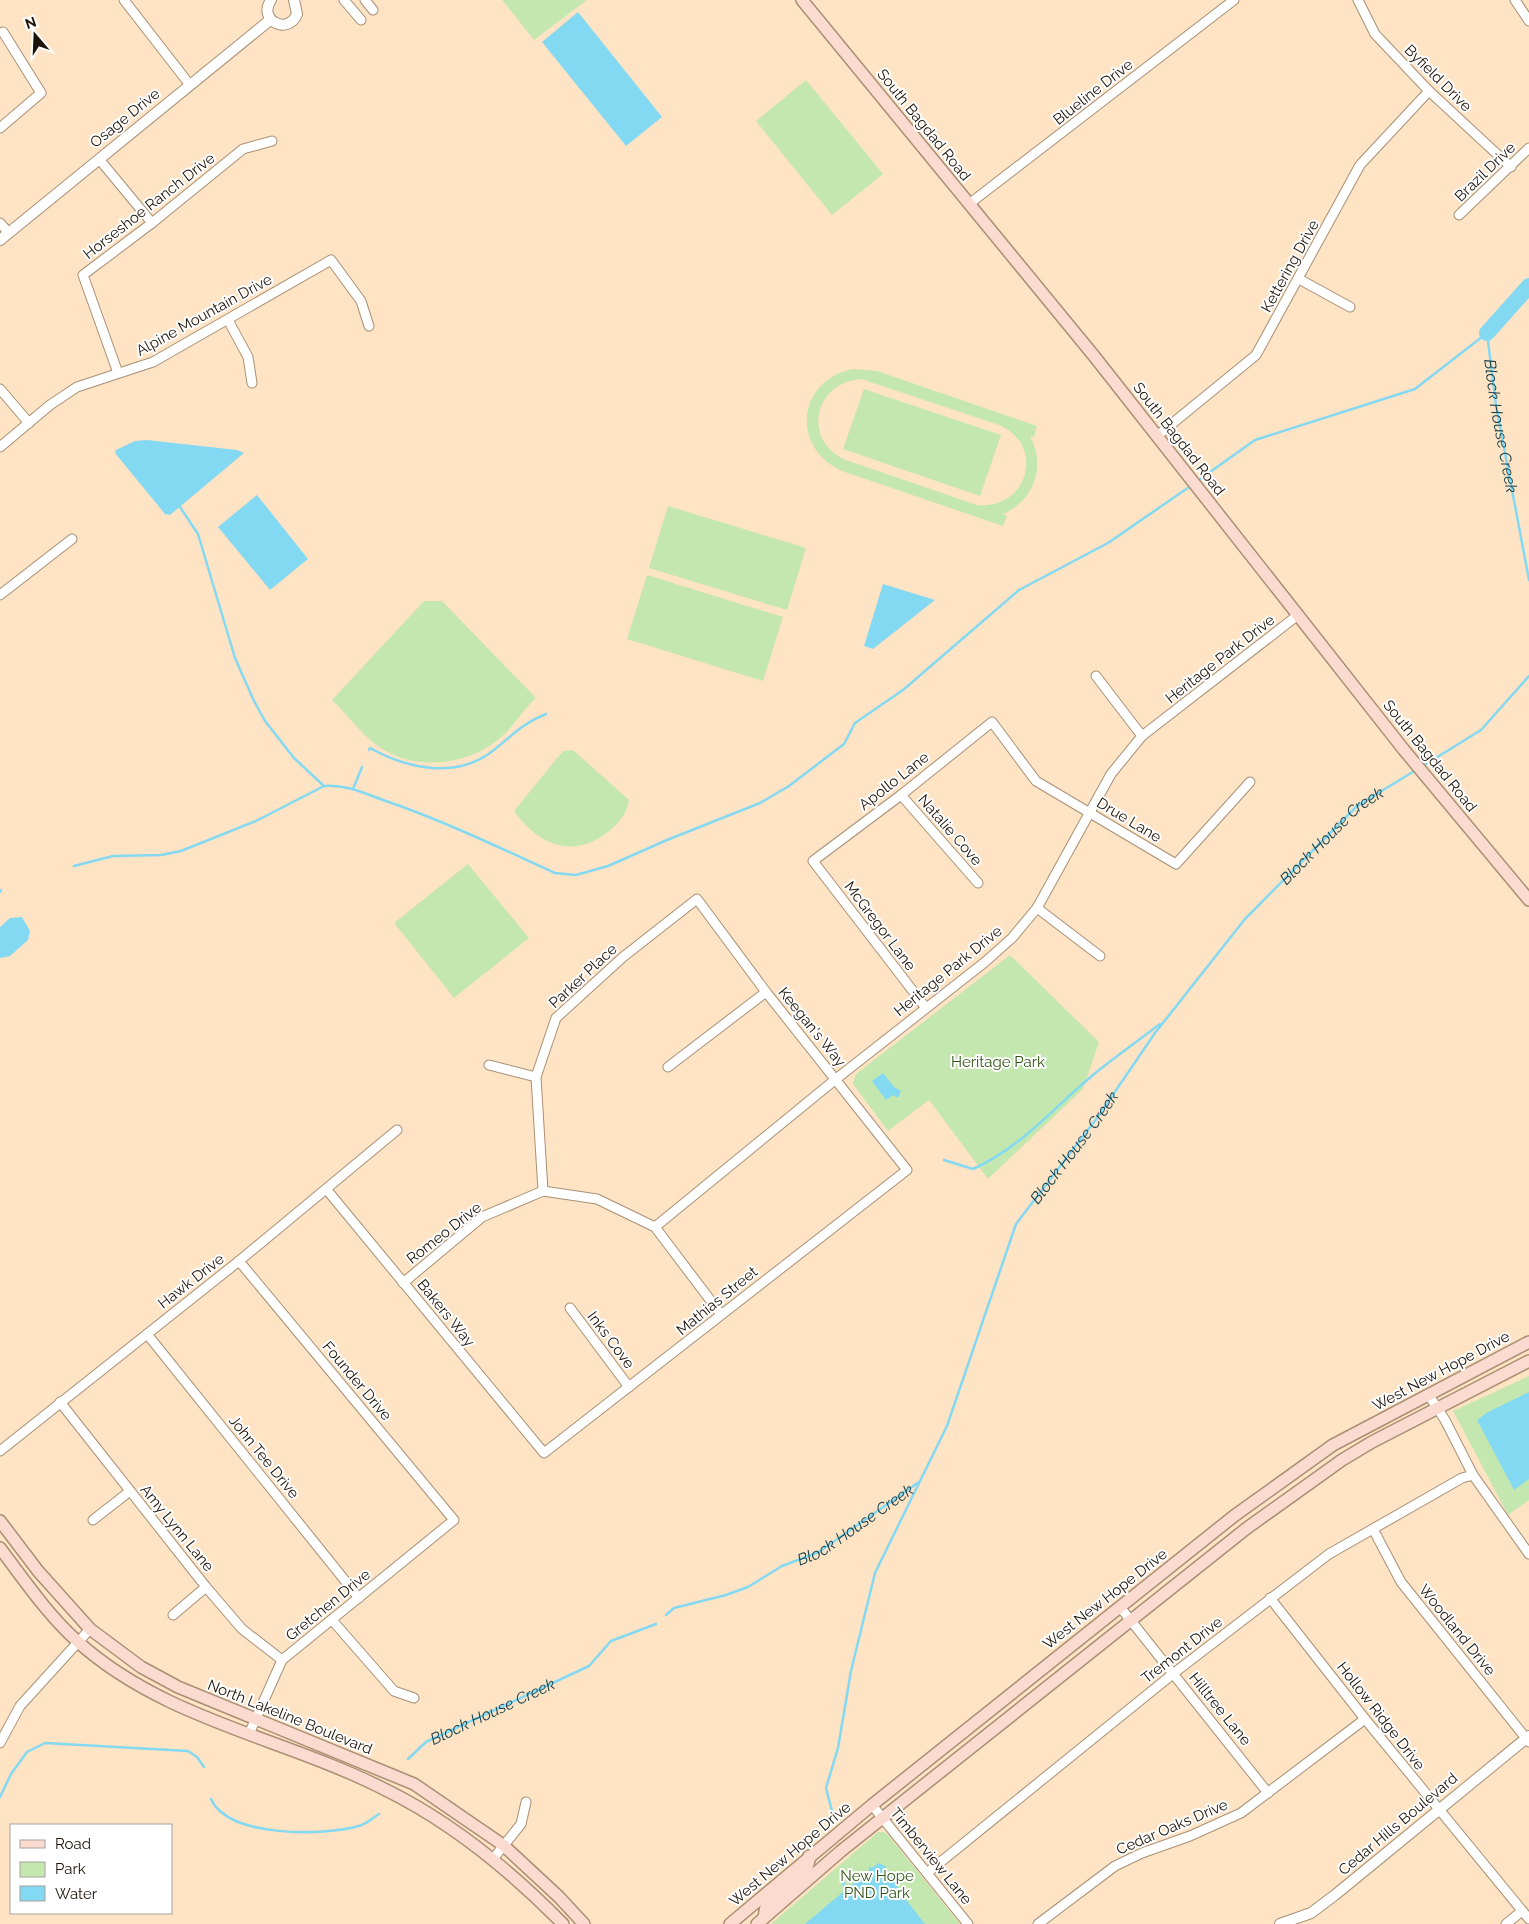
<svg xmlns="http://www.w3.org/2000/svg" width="1529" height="1924" font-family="Raleway,sans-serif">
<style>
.green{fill:#c4e7af;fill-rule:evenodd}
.water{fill:#84d9f2}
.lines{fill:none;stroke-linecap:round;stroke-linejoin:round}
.stream{stroke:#84d9f2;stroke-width:2.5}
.river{stroke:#84d9f2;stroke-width:16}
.minor-casing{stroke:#a99074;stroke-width:11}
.tertiary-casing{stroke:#a99074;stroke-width:12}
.secondary-casing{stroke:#a99074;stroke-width:14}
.minor{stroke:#fff;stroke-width:9}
.tertiary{stroke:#fff;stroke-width:10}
.secondary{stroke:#fbdad0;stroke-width:11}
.labels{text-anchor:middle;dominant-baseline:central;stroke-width:4;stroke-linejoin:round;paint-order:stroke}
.street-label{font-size:15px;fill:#1d1308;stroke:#fff}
.park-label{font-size:15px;fill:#325317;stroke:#fff}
.water-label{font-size:16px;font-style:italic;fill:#18404a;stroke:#fff}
</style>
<rect width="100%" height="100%" fill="#fee3c4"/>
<!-- green -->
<g class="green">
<polygon points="502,0 587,0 534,40"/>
<polygon points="806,80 883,174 832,215 756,121"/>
<path d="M853,369L877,371L1037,426L1034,437L1030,436C1046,466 1035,500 1003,514L1007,516L1003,526L842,471C790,448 797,380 853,369ZM861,379L999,425C1046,445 1028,510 977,505L846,460C802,441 813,383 861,379Z"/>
<polygon points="864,389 1001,435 980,496 843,449"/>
<polygon points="668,506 806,548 787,610 649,568"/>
<polygon points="647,575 783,617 763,681 627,639"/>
<path d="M424,601H442L536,698C522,710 515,726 500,738C468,766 413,772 378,746C360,733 348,715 332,700Z"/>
<path d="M573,750L629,800C627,813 619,823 609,831C574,860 538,845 514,811L563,751Z"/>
<polygon points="468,864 529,938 454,998 394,923"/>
<polygon points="1010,955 1099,1042 1083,1089 988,1179 929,1100 888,1131 853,1084 856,1074"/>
<polygon points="1529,1376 1529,1500 1508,1515 1453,1411"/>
<polygon points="878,1832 884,1832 888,1835 960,1924 771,1924"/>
</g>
<!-- water -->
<g class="water">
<polygon points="578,12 662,117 626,146 542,42"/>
<polygon points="147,440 237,450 244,453 170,515 165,514 115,453 116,450 135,441"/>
<polygon points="257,495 308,559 270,590 218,527"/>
<polygon points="883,584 935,600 873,649 864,646"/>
<polygon points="22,917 30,931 28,940 10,956 0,958 0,927 10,918"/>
<polygon points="883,1073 894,1087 901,1091 898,1098 893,1095 886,1100 872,1081"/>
<polygon points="1529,1392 1529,1479 1514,1490 1477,1420 1488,1412"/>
<polygon points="879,1863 885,1866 901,1892 905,1891 907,1894 904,1897 925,1924 805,1924 869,1870 869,1866 872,1868"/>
</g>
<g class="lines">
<!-- stream -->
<g class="stream">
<path id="s1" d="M1487,333L1496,405L1529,580"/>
<polyline points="1196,482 1255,440 1415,389 1487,333"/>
<polyline points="180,507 198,534 235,658 254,701 265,721 294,758 324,786"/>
<path d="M369,750L370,748C406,768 454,779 490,753C510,738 522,723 546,714"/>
<polyline points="1423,766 1481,730 1529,676"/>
<polyline points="353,789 362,767"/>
<path d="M74,866L113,856L161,855L181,851L256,821L324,786C344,784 364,793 383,800C442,820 498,847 555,873L576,875L608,866L667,840L760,803L789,786L844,744L855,723L903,690L1019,590L1108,543L1192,485"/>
<polyline points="0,892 1,890"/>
<path d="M944,1160L973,1169C1023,1146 1052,1109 1093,1075C1115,1057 1138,1041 1160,1024"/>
<path id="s2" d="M666,1615L674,1608L726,1595L748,1587L782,1566L819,1552L919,1482"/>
<path id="s3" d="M408,1759L426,1742L589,1666L611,1641L656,1624"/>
<polyline points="0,1797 11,1774 27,1752 45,1743 188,1751 197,1757 204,1767"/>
<path d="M211,1799C228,1838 324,1836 359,1826C366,1824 373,1818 379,1814"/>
<path id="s4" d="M833,1815L826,1788L838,1748L851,1671L875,1573L947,1426L1016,1224L1097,1118L1155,1033L1245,919L1357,806L1416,770"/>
<polyline points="843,1880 845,1894"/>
</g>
<!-- river -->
<polyline class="river" points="1487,333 1529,286"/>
<defs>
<g id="minor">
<polyline points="124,0 190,85"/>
<polyline points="344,0 361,20"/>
<polyline points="365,0 373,10"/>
<polyline points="1358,0 1375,34 1429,91 1511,167"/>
<polyline points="1515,0 1529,21"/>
<polyline points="0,128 41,93 3,32"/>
<polyline points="99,159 152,223"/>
<polyline points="969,204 1234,0"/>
<polyline points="1459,215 1529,148"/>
<polyline points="0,223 9,233"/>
<polyline points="1299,279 1350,307"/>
<polyline points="228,320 248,357 252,383"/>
<polyline points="118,373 83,275 152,223 243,149 272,141"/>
<polyline points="0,389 29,423"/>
<polyline points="1157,436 1256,355 1360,165 1429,91"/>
<polyline points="0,447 50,405 77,387 153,362 331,260 361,301 369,326"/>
<polyline points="0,595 72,539"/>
<polyline points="1096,676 1142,736"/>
<polyline points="901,795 978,883"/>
<polyline points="1037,908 1100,956"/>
<polyline points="926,1008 813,861 901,795 992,722 1036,781 1176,864 1250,782"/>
<polyline points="489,1065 536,1077"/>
<polyline points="668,1067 766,992"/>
<path d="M327,1190L544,1453C665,1359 785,1264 907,1170L766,992L697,899L623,957L556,1018L536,1077L543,1191"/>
<polyline points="655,1227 836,1079 985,962 1012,938 1037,908 1111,774 1142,736 1298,615"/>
<polyline points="239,1261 454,1520 282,1660 249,1734"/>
<polyline points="403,1283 482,1217 543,1191 597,1199 655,1227 720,1313"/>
<polyline points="570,1308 629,1387"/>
<polyline points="147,1334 359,1598"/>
<polyline points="1428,1394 1445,1420 1473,1475 1529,1554"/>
<polyline points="60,1402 206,1587 242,1629 282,1660"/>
<polyline points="0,1451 239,1261 397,1130"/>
<polyline points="93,1520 130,1491"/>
<polyline points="1373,1529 1401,1582 1529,1742"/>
<polyline points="1270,1598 1365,1719 1529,1919"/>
<polyline points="1120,1607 1268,1793"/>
<polyline points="173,1615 206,1587"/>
<polyline points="332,1620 394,1691 414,1698"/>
<polyline points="0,1743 20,1706 90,1629"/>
<polyline points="872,1805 968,1924"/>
<polyline points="493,1859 521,1824 526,1802"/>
<polyline points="927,1873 1174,1673 1329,1554 1462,1478 1473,1475"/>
<polyline points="1038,1924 1115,1866 1142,1853 1190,1836 1241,1813 1365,1719"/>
<polyline points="1506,1924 1522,1911"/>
</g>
<g id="tertiary">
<path d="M271,0C257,20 288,36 297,14L294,0"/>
<polyline points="0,240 270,20"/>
<polyline points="1280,1924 1311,1913 1335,1895 1529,1736"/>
</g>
<g id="secondary">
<polyline points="802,0 1094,356 1404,750 1529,900"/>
<polyline points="0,1521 38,1571 90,1629 141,1667 178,1687 414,1784 503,1845 559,1897 584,1924"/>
<path d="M0,1548C24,1580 48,1615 77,1641C164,1720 285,1738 386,1790C453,1823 511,1871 563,1924"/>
<path d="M764,1918C765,1913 765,1906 768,1902C780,1887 811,1878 809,1856"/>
<polyline points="730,1924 872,1805 1234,1516 1333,1445 1529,1342"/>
<polyline points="757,1924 841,1851 1247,1528 1342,1460 1372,1442 1529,1361"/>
</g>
</defs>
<!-- minor casing -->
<use href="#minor" class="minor-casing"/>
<!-- tertiary casing -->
<use href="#tertiary" class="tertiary-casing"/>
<!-- secondary casing -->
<use href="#secondary" class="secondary-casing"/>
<!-- minor -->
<use href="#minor" class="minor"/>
<!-- tertiary -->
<use href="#tertiary" class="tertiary"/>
<!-- secondary -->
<use href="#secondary" class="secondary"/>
</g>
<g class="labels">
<!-- street labels -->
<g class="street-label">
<text transform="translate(1438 78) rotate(45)">Byfield Drive</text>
<text transform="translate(1093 92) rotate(-38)">Blueline Drive</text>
<text transform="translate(125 118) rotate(-39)">Osage Drive</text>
<text transform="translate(924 125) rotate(51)">South Bagdad Road</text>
<text transform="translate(1485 172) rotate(-44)">Brazil Drive</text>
<text transform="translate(149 206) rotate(-38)">Horseshoe Ranch Drive</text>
<text transform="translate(1290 266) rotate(-61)">Kettering Drive</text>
<text transform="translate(204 315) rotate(-29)">Alpine Mountain Drive</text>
<text transform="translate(1179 439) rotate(52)">South Bagdad Road</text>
<text transform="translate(1220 659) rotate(-38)">Heritage Park Drive</text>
<text transform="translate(1430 756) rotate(51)">South Bagdad Road</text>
<text transform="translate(894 781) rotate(-38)">Apollo Lane</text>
<text transform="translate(1129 820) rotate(31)">Drue Lane</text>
<text transform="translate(950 830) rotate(49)">Natalie Cove</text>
<text transform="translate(880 926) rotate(53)">McGregor Lane</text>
<text transform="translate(948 971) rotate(-39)">Heritage Park Drive</text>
<text transform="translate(583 976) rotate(-43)">Parker Place</text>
<text transform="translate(812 1027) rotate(51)">Keegan's Way</text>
<text transform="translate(444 1233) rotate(-38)">Romeo Drive</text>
<text transform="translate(191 1281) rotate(-38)">Hawk Drive</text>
<text transform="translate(717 1301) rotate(-39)">Mathias Street</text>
<text transform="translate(446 1313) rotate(51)">Bakers Way</text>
<text transform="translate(611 1340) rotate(53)">Inks Cove</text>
<text transform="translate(1441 1371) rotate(-28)">West New Hope Drive</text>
<text transform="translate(357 1381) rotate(50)">Founder Drive</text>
<text transform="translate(264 1457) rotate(51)">John Tee Drive</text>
<text transform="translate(177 1528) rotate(51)">Amy Lynn Lane</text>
<text transform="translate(1105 1599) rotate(-38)">West New Hope Drive</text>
<text transform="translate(328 1605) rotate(-39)">Gretchen Drive</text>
<text transform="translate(1457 1630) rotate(51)">Woodland Drive</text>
<text transform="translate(1182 1650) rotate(-38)">Tremont Drive</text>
<text transform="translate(1220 1709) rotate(51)">Hilltree Lane</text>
<text transform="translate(1381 1716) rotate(52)">Hollow Ridge Drive</text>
<text transform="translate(290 1717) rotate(22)">North Lakeline Boulevard</text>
<text transform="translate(1398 1824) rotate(-40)">Cedar Hills Boulevard</text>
<text transform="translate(1172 1827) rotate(-23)">Cedar Oaks Drive</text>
<text transform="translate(790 1854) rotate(-40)">West New Hope Drive</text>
<text transform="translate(931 1856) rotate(51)">Timberview Lane</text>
</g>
<!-- park labels -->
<g class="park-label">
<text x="998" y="1062">Heritage Park</text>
<text x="877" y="1876">New Hope<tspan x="877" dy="17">PND Park</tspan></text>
</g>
<!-- water labels -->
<g class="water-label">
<text stroke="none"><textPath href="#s1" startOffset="94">Block House Creek</textPath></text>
<text stroke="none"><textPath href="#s4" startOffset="1128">Block House Creek</textPath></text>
<text stroke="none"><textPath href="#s4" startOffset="722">Block House Creek</textPath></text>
<text stroke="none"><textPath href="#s2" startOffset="212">Block House Creek</textPath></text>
<text stroke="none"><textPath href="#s3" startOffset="98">Block House Creek</textPath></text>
</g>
</g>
<!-- legend -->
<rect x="10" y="1824" width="162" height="90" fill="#ffffff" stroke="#a5a19c"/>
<rect x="20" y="1840" width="25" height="8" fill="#fbdad0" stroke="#a5a19c"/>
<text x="55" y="1849" font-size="15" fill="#1d1308">Road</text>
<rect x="20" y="1862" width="25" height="15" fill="#c4e7af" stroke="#a5a19c"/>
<text x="55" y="1874" font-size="15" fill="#1d1308">Park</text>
<rect x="20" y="1886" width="25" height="15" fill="#84d9f2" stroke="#a5a19c"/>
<text x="55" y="1899" font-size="15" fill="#1d1308">Water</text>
<!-- north arrow -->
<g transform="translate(35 35) rotate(341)" stroke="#ffffff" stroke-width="4" paint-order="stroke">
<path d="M0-4L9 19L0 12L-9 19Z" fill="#1d1308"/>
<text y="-8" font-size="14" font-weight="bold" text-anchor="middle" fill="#1d1308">N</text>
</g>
</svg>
